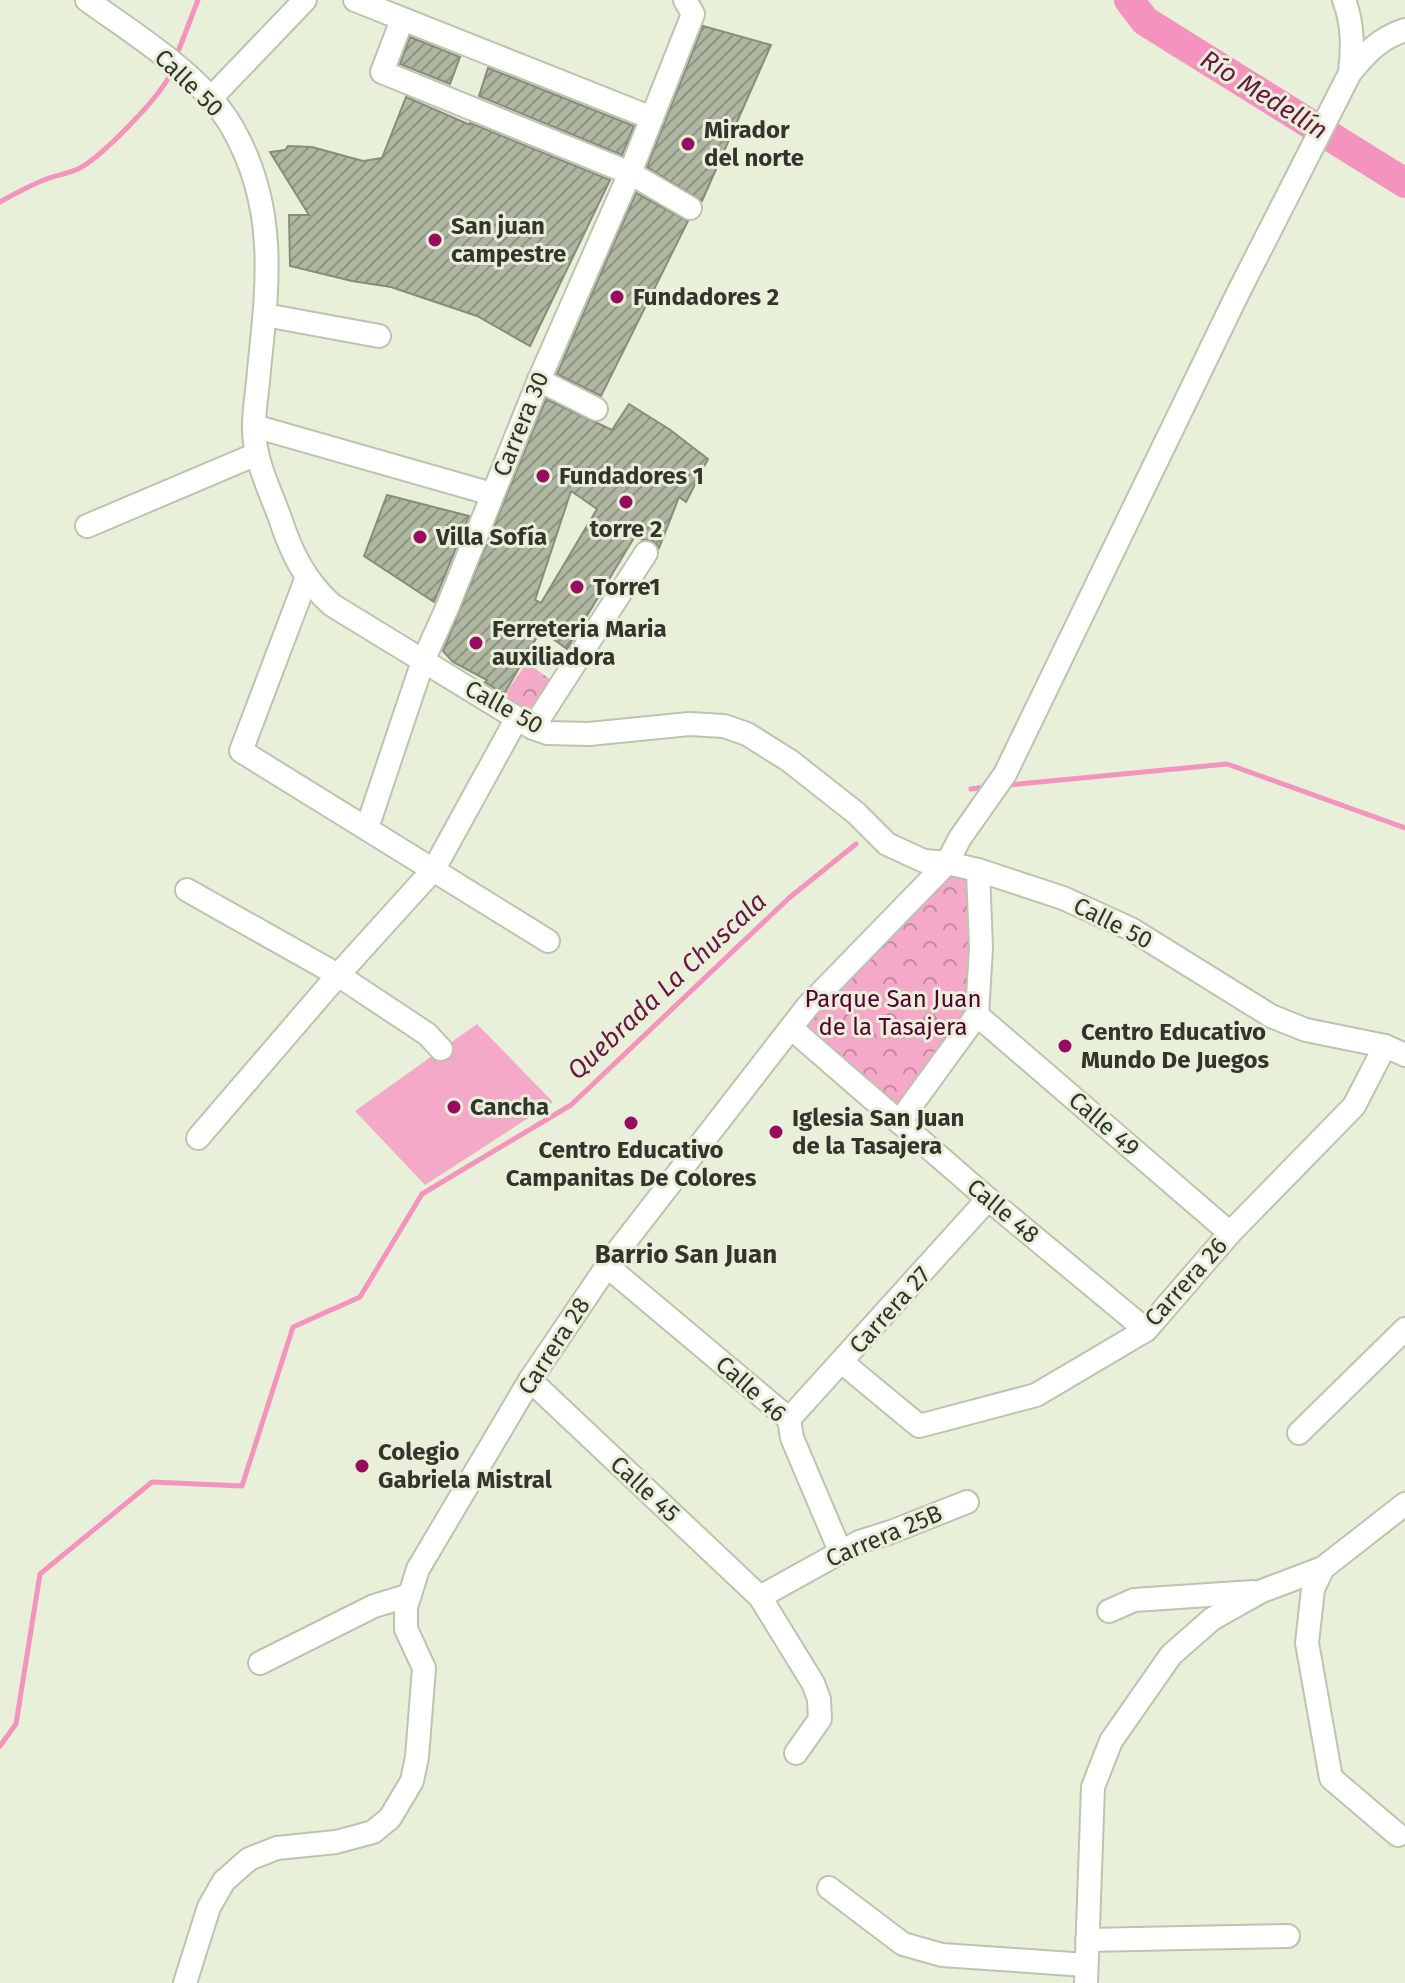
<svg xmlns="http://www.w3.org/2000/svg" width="1405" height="1983" font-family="'Fira Sans',sans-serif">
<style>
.grass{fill:#f4a9c8}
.park{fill:url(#park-crowns)}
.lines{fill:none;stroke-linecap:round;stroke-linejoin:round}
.stream{stroke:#f493bd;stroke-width:5}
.river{stroke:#f493bd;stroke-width:30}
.building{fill:url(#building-hatch);stroke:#868d79;stroke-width:2;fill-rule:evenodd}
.minor-casing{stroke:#bcc4af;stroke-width:26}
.minor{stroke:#fff;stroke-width:22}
.poi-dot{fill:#990b5e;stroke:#e8f0da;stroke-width:3}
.labels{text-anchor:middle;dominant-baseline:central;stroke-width:6;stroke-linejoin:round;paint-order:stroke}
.street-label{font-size:24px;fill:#32352c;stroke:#e8f0da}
.poi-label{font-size:24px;font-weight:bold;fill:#32352c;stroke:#e8f0da;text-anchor:start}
.park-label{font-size:24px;fill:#570032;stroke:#e8f0da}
.water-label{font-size:26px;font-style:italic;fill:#6a1642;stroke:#e8f0da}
.neighbourhood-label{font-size:26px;font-weight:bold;fill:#32352c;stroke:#e8f0da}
</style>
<defs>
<pattern id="park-crowns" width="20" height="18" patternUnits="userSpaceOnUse" patternTransform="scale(2)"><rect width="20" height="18" fill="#f4a9c8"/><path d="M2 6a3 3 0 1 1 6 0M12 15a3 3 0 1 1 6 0" fill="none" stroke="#c68aa3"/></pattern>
<pattern id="building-hatch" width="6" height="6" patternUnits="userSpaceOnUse" patternTransform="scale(2)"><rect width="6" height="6" fill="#afb6a1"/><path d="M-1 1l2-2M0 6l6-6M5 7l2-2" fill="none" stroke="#8f9583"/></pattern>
</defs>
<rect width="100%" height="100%" fill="#e8f0da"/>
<!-- grass -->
<polygon class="grass" points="477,1024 553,1102 425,1185 355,1111"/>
<!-- park -->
<g class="park">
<polygon points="527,663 550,679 527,714 502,698"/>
<polygon points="935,864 978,870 975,1013 898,1119 791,1028"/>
</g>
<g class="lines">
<!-- stream -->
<g class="stream">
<polyline points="176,57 198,0"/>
<path d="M0,202C14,194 29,186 44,180C56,175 68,174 80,168C102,156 164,94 172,70"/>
<polyline points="1008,785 1227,764 1405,828"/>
<polyline points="971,789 986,787"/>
<polyline points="0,1746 16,1724 40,1574 152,1482 242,1486 293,1327 360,1297 422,1194 571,1105 789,898 856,844"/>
</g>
<!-- river -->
<polyline class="river" points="1129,0 1145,21 1405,183"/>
</g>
<!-- building -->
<g class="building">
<polygon points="703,26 771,45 702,201 647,167"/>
<polygon points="410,37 460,57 450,84 400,64"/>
<polygon points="488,68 634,126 622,155 479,96"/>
<polygon points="406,97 470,125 470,123 610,180 530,346 477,316 391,287 352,281 290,266 289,215 309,215 270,152 285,150 288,146 312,147 363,161 382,158"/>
<polygon points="636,193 688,221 601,396 557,374"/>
<path d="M546,399L612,430L629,404L669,429L708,459L686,502L679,497L659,548L653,541L642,540L635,536L567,649L541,630L504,694L485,682L487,680L453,662L443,651ZM571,491L597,509L541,603L535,600Z"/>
<polygon points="387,495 469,516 434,602 364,556"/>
</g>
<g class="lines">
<defs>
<g id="minor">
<path d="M87,0C135,35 202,75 232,127C278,207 268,284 259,370C258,388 254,407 254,425C253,457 269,488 280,518C291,552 305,581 332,605L533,728L547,733L589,734L689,724L724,726L747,734L790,761L856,813L887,844L924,861L947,863L978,870L1063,898L1131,929L1271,1016L1306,1030L1385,1046L1405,1055"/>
<polyline points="355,0 652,118"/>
<path d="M1344,0C1353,24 1353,47 1350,72"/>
<polyline points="402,20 382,72 630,173 690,208"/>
<polyline points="211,98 305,0"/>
<polyline points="265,315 379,336"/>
<polyline points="539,380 596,409"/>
<polyline points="254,426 492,494"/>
<polyline points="87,526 257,454"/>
<polyline points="307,577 241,751 548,941"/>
<polyline points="533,728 646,553"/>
<polyline points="367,828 423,661 447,608 539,380 630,173 693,14 685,0"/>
<polyline points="187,890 338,975 427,1034 441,1049"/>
<polyline points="977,1015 1230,1233"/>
<polyline points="791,1028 988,1199 1146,1330"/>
<polyline points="899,1122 977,1015 981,948 978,870"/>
<polyline points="198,1138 338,975 434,869 517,718"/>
<polyline points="607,1266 789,1419 792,1438 840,1551"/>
<polyline points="843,1363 919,1426 1036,1395 1146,1330 1230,1233 1354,1106 1385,1046"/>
<polyline points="530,1380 760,1597 813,1683 819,1699 820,1719 796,1753"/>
<polyline points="789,1419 988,1199"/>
<polyline points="1299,1433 1405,1329"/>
<polyline points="1323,1568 1313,1589 1307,1643 1331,1778 1398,1835"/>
<polyline points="760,1597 859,1542 891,1532 967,1502"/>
<polyline points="1109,1611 1134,1600 1253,1592"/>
<polyline points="260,1663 374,1606 410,1595"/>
<polyline points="829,1888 903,1944 942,1955 1086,1965"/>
<polyline points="1087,1940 1288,1936"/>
<path d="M185,1983L209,1907L224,1881L249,1859L277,1848L336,1842L373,1832L390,1818L412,1781L417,1757L424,1668L406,1629V1607L418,1569L530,1380L614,1256L807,1007L947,863L960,838L1005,774L1238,293L1350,73C1366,53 1380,38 1405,30"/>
<polyline points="1086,1983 1093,1787 1111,1741 1171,1655 1212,1619 1262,1591 1323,1568 1405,1504"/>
</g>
</defs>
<!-- minor casing -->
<use href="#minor" class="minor-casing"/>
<!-- minor -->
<use href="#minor" class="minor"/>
</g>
<!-- markers -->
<g class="poi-dot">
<circle cx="688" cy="144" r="8"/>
<circle cx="435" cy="240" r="8"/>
<circle cx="617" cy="297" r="8"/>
<circle cx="543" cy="476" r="8"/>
<circle cx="626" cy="502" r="8"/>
<circle cx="420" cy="537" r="8"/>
<circle cx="577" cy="587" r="8"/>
<circle cx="476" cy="643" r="8"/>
<circle cx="1065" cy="1046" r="8"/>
<circle cx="454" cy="1107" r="8"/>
<circle cx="631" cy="1123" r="8"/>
<circle cx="776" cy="1132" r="8"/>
<circle cx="362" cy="1466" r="8"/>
</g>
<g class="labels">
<!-- street labels -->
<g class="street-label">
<text transform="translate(189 83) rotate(44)">Calle 50</text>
<text transform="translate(521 424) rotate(-68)">Carrera 30</text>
<text transform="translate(504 707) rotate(29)">Calle 50</text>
<text transform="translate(1113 923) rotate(27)">Calle 50</text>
<text transform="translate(1104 1124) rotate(41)">Calle 49</text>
<text transform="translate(1003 1211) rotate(40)">Calle 48</text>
<text transform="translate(1186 1282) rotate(-48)">Carrera 26</text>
<text transform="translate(890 1310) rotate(-48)">Carrera 27</text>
<text transform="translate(554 1346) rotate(-57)">Carrera 28</text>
<text transform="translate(751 1389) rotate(42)">Calle 46</text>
<text transform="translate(645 1489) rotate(43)">Calle 45</text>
<text transform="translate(884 1536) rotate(-23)">Carrera 25B</text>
</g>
<!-- poi labels -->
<g class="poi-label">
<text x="704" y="130">Mirador<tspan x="704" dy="28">del norte</tspan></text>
<text x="451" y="226">San juan<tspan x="451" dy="28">campestre</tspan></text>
<text x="633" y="297">Fundadores 2</text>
<text x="559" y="476">Fundadores 1</text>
<text x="626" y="529" text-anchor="middle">torre 2</text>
<text x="436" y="537">Villa Sofía</text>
<text x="593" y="587">Torre1</text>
<text x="492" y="629">Ferreteria Maria<tspan x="492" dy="28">auxiliadora</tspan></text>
<text x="1081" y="1032">Centro Educativo<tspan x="1081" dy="28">Mundo De Juegos</tspan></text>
<text x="470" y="1107">Cancha</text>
<text x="792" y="1118">Iglesia San Juan<tspan x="792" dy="28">de la Tasajera</tspan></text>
<text x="631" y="1150" text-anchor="middle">Centro Educativo<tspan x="631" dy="28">Campanitas De Colores</tspan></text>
<text x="378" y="1452">Colegio<tspan x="378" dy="28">Gabriela Mistral</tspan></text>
</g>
<!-- park labels -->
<g class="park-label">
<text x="893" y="999">Parque San Juan<tspan x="893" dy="28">de la Tasajera</tspan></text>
</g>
<!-- water labels -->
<g class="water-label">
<text transform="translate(1264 95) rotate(32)">Río Medellín</text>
<text transform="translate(667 986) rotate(-43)">Quebrada La Chuscala</text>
</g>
<!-- neighbourhood labels -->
<g class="neighbourhood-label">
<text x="686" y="1254">Barrio San Juan</text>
</g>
</g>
</svg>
